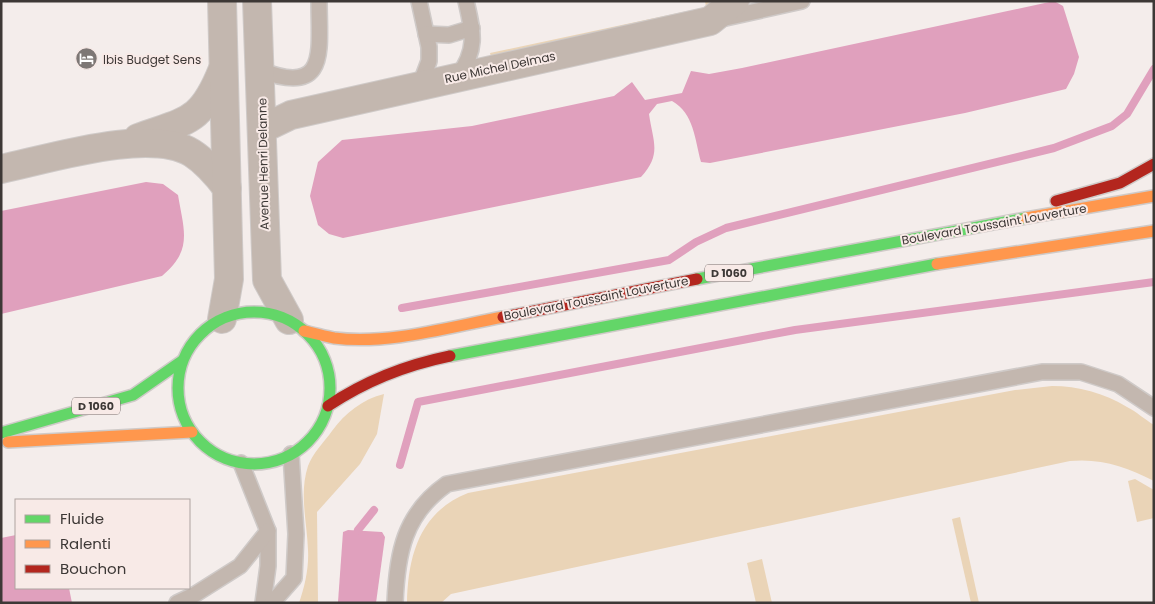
<svg xmlns="http://www.w3.org/2000/svg" width="1155" height="604" font-family="Poppins,sans-serif">
<style>
.green{fill:#ead4b7}
.water{fill:#e0a0bd}
.lines{fill:none;stroke-linecap:round;stroke-linejoin:round}
.stream{stroke:#e0a0bd;stroke-width:8}
.lane-casing{stroke:#cfcac8;stroke-width:18}
.street-casing{stroke:#cfcac8;stroke-width:30}
.fast-casing{stroke:#cfcac8;stroke-width:14}
.slow-casing{stroke:#cfcac8;stroke-width:14}
.jam-casing{stroke:#cfcac8;stroke-width:14}
.lane{stroke:#c3b7af;stroke-width:15}
.street{stroke:#c3b7af;stroke-width:28}
.fast{stroke:#63d668;stroke-width:11}
.slow{stroke:#ff974d;stroke-width:11}
.jam{stroke:#b3261e;stroke-width:11}
.labels{text-anchor:middle;dominant-baseline:central;stroke-width:4;stroke-linejoin:round;paint-order:stroke}
.shield{fill:#f8eae7;stroke:#756d6b;stroke-width:1}
.shield-label{font-size:11px;font-weight:bold;fill:#3d3836}
.poi-label{font-size:12px;fill:#3d3836;stroke:#f8eae7;text-anchor:start}
.street-label{font-size:12px;fill:#3d3836;stroke:#f8eae7}
</style>
<rect width="100%" height="100%" fill="#f4edeb"/>
<!-- green -->
<g class="green">
<polygon points="705,1 724,1 718,7 492,60 490,53 706,7"/>
<path d="M1052,386C1078,386 1104,393 1127,407C1137,412 1144,419 1154,425V481C1127,467 1101,458 1070,461L451,594L441,603H407C408,555 420,512 468,493L1015,390Z"/>
<path d="M384,394L377,434L360,464L317,512L318,603H299C305,586 309,568 308,550C307,522 299,493 308,466C313,453 324,442 332,431C345,413 363,399 384,394Z"/>
<polygon points="1135,479 1154,490 1154,518 1137,522 1128,481"/>
<polygon points="960,517 979,603 971,603 952,519"/>
<polygon points="762,559 772,603 756,603 747,563"/>
</g>
<!-- water -->
<g class="water">
<path d="M1054,1L1063,6L1079,57L1074,74L1066,89L965,113L710,163L701,162C695,140 694,113 672,101L657,104L649,114C653,142 662,154 641,177L343,238L329,234L318,225L310,196L318,162L342,140L472,126L614,96L632,82L645,100L682,93L691,71L709,74L742,68Z"/>
<path d="M146,182L163,184L178,195C184,231 193,250 162,276L1,314V211Z"/>
<polygon points="348,530 382,532 385,537 376,603 338,602 343,532"/>
<polygon points="16,535 16,588 69,588 72,603 1,603 1,538"/>
</g>
<g class="lines">
<!-- stream -->
<g class="stream">
<polyline points="402,308 669,260 696,242 726,228 1054,148 1112,126 1127,114 1154,69"/>
<polyline points="400,465 418,402 795,330 1154,282"/>
<polyline points="358,530 374,510"/>
</g>
<defs>
<g id="lane">
<polyline points="419,1 429,47 429,61 420,85"/>
<polyline points="721,19 802,1"/>
<polyline points="426,34 449,35 472,28"/>
<path d="M260,70C329,97 319,51 319,1"/>
<path d="M458,76C478,49 473,32 466,1"/>
<polyline points="241,463 268,531 268,566 263,603"/>
<polyline points="177,603 194,595 240,566 268,531"/>
<polyline points="272,603 294,578 296,534 291,454"/>
<path d="M395,603C397,553 404,514 447,484L1042,372H1081L1118,384L1154,408"/>
</g>
<g id="street">
<polyline points="257,1 267,280 289,320"/>
<polyline points="262,129 291,115 710,21 735,1"/>
<path d="M138,138C187,120 201,123 222,71"/>
<path d="M1,169C49,159 149,127 192,153C206,162 217,175 227,188"/>
<polyline points="222,319 229,279 222,1"/>
</g>
<g id="fast">
<polyline points="697,279 1026,218"/>
<circle cx="254" cy="388" r="76"/>
<polyline points="450,356 937,264"/>
<polyline points="1,433 133,395 182,361"/>
</g>
<g id="slow">
<polyline points="1026,218 1154,196"/>
<polyline points="937,264 1154,231"/>
<path d="M304,331C314,333 324,336 334,338C389,345 449,327 503,317"/>
<polyline points="8,442 192,432"/>
</g>
<g id="jam">
<polyline points="1056,201 1120,183 1154,164"/>
<polyline points="503,317 697,279"/>
<path d="M328,406C365,381 406,365 450,356"/>
</g>
</defs>
<!-- lane casing -->
<use href="#lane" class="lane-casing"/>
<!-- street casing -->
<use href="#street" class="street-casing"/>
<!-- fast casing -->
<use href="#fast" class="fast-casing"/>
<!-- slow casing -->
<use href="#slow" class="slow-casing"/>
<!-- jam casing -->
<use href="#jam" class="jam-casing"/>
<!-- lane -->
<use href="#lane" class="lane"/>
<!-- street -->
<use href="#street" class="street"/>
<!-- fast -->
<use href="#fast" class="fast"/>
<!-- slow -->
<use href="#slow" class="slow"/>
<!-- jam -->
<use href="#jam" class="jam"/>
</g>
<!-- icons -->
<defs>
<symbol id="hotel-disc" viewBox="-11 -11 22 22"><circle r="9.5" fill="#7d7775" stroke="#f8eae7"/><path d="M-6-4.5h1.5V1H6V5H4.5V3h-9V5H-6ZM-4 0a1.8 1.8 0 1 1 3.6 0ZM.5 0V-2.5h3Q6-2.5 6 0Z" fill="#fff"/></symbol>
</defs>
<g fill-rule="evenodd">
<use href="#hotel-disc" x="74" y="46" width="25" height="25"/>
</g>
<g class="labels">
<!-- shield labels -->
<g class="shield">
<rect x="705" y="264.5" width="48" height="17" rx="4"/>
<rect x="72" y="397.5" width="48" height="17" rx="4"/>
</g>
<g class="shield-label">
<text x="729" y="273">D 1060</text>
<text x="96" y="406">D 1060</text>
</g>
<!-- poi labels -->
<g class="poi-label">
<text x="103" y="59">Ibis Budget Sens</text>
</g>
<!-- street labels -->
<g class="street-label">
<text transform="translate(500 67) rotate(-12)">Rue Michel Delmas</text>
<text transform="translate(263 164) rotate(-91)">Avenue Henri Delanne</text>
<text transform="translate(994 224) rotate(-10)">Boulevard Toussaint Louverture</text>
<text transform="translate(596 298) rotate(-11)">Boulevard Toussaint Louverture</text>
</g>
</g>
<!-- border -->
<rect width="1155" height="604" fill="none" stroke="#3d3836" stroke-width="5"/>
<!-- legend -->
<rect x="15" y="499" width="175" height="90" fill="#f8eae7" stroke="#ada3a0"/>
<rect x="25" y="515" width="25" height="8" fill="#63d668" stroke="#ada3a0"/>
<text x="60" y="524" font-size="15" fill="#3d3836">Fluide</text>
<rect x="25" y="540" width="25" height="8" fill="#ff974d" stroke="#ada3a0"/>
<text x="60" y="549" font-size="15" fill="#3d3836">Ralenti</text>
<rect x="25" y="565" width="25" height="8" fill="#b3261e" stroke="#ada3a0"/>
<text x="60" y="574" font-size="15" fill="#3d3836">Bouchon</text>
</svg>
